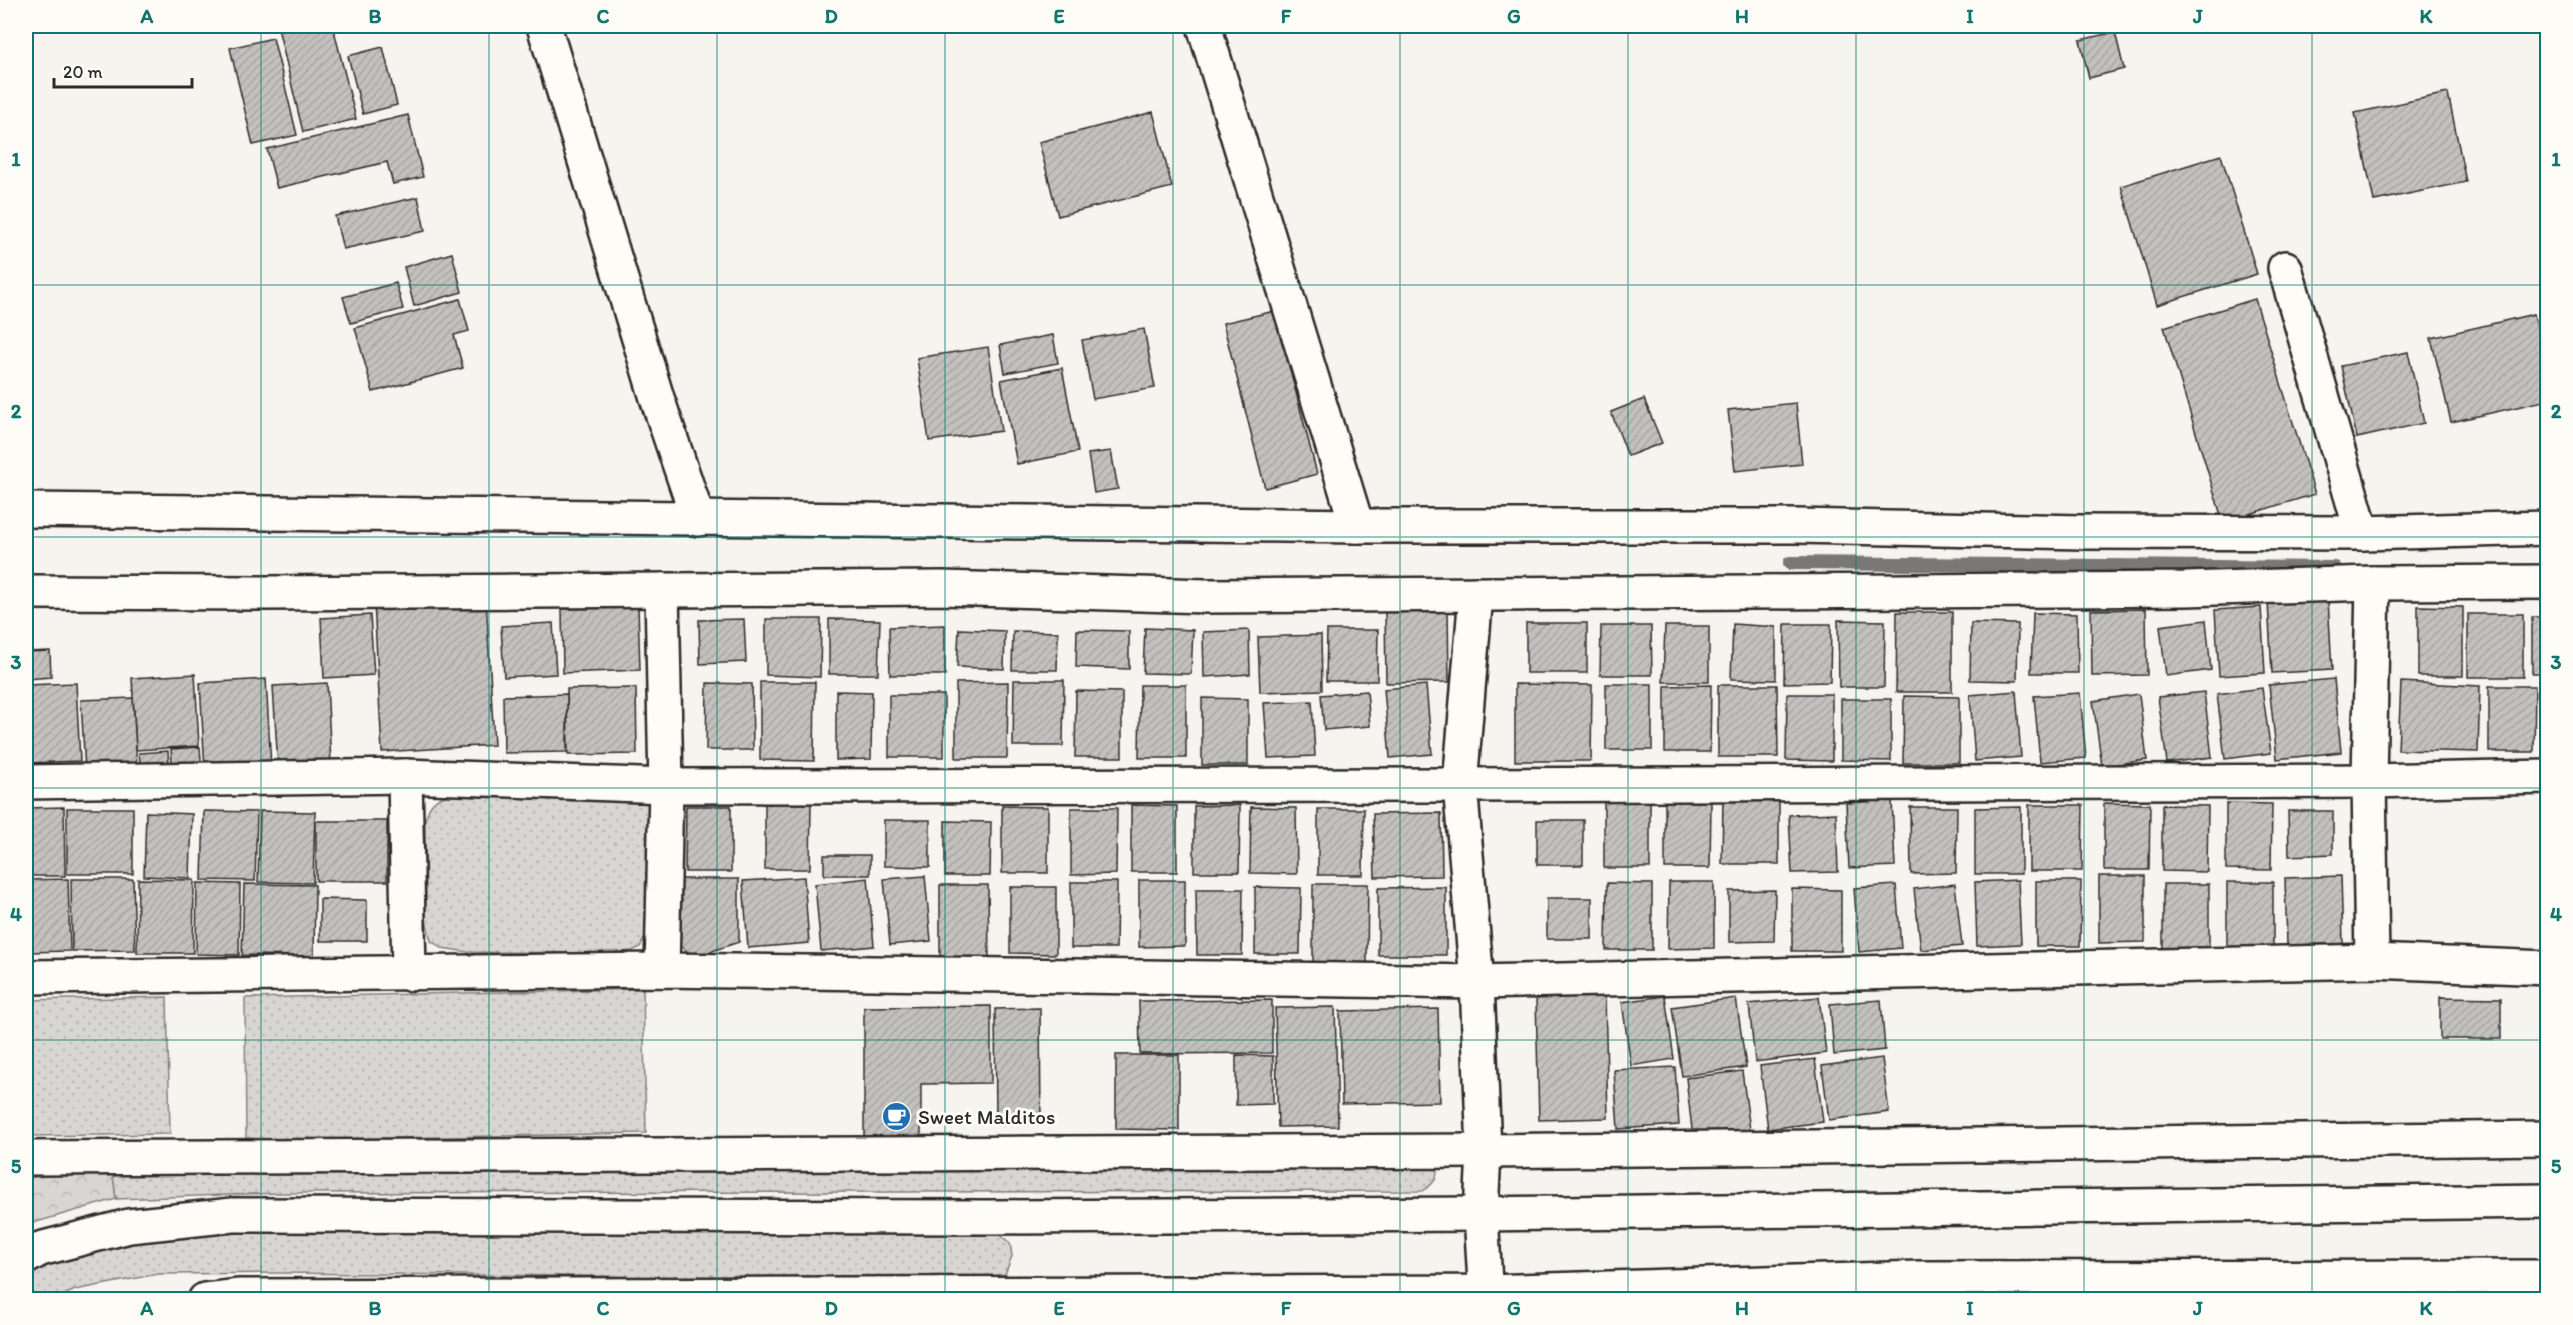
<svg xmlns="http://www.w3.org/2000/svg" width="2573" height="1325" font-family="Itim,sans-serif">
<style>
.grass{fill:url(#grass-dots);stroke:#81807e;stroke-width:1.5}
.park{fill:url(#park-crowns);stroke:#81807e;stroke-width:1.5}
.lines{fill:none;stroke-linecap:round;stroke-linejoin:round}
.stream{stroke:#797877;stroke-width:14}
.building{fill:url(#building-hatch);stroke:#2b2b2b;stroke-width:1.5}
.minor-casing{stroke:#2b2b2b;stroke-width:38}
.tertiary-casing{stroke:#2b2b2b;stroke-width:38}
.minor{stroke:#fdfcf7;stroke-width:33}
.tertiary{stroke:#fdfcf7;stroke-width:33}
.grid{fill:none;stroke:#0f766e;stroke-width:1.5;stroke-opacity:0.55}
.labels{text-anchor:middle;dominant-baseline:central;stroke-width:6;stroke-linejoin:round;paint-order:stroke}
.poi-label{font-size:21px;fill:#2b2b2b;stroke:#fdfcf7;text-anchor:start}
.neatline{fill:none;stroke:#0f766e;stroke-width:2}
.grid-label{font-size:20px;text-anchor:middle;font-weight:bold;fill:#0f766e}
</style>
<defs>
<pattern id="grass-dots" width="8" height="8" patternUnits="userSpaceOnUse" patternTransform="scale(1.5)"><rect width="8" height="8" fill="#d7d6d2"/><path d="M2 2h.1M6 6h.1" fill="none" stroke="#b9b8b4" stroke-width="1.8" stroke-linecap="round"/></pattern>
<pattern id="park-crowns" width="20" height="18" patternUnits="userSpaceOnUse" patternTransform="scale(1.5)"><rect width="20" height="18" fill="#d7d6d2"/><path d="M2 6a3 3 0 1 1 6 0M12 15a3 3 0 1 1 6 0" fill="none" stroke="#b9b8b4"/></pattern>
<pattern id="building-hatch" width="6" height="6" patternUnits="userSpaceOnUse" patternTransform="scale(1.5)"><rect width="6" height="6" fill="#c2c1be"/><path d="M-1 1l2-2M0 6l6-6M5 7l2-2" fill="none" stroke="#a7a6a3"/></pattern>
</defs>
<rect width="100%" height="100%" fill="#f5f4ef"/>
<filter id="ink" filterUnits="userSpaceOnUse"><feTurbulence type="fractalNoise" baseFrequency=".0167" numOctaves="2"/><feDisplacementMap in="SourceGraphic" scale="12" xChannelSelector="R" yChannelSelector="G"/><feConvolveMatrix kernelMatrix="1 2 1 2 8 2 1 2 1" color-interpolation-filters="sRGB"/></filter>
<g filter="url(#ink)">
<!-- grass -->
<g class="grass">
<path d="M454,793L638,795L649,802L650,927L640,947L632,951L611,953L468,952L442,948L431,941L426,920L425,821C429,802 436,798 454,793Z"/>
<polygon points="643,989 646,1133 246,1141 245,998"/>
<polygon points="167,997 170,1134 26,1136 26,1000"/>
<path d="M1436,1161C1439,1177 1436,1182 1423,1191L279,1193L116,1199L112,1170Z"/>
<polygon points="994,1230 1010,1243 1012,1256 1005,1274 977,1280 280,1273 158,1274 75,1290 55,1299 26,1300 26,1267 112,1243 204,1231"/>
</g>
<!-- park -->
<polygon class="park" points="112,1170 116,1199 26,1225 26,1178"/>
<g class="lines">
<!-- stream -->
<polyline class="stream" points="1790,563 2335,568"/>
</g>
<!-- building -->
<g class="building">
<polygon points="289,26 333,26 356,119 303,132 278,28"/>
<polygon points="2115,32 2124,69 2089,78 2080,40"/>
<polygon points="273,38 297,135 253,145 230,48"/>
<polygon points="383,47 397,105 363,114 348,56"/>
<polygon points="2448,93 2466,182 2374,201 2355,113"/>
<polygon points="1153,112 1172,187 1058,216 1039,142"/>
<polygon points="408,115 423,177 393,184 387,162 277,188 267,149"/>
<polygon points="2221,155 2257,274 2157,305 2121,186"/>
<polygon points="418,197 425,231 343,249 335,216"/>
<polygon points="452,253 462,292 414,306 404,267"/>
<polygon points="396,283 403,309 351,323 343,297"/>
<polygon points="460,299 469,331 454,335 463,368 373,392 355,328"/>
<polygon points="2255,299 2315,494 2223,522 2164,327"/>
<polygon points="1275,311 1317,474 1265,488 1223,323"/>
<polygon points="2534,314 2548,372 2548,400 2451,422 2431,338"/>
<polygon points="1144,329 1155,388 1093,399 1082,340"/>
<polygon points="1053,335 1058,363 1005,373 1000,345"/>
<polygon points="988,347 1001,431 929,441 917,358"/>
<polygon points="2408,352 2424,423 2357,438 2341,366"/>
<polygon points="1062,368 1078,452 1017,464 1001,380"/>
<polygon points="1644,399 1662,443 1628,456 1611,412"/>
<polygon points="1796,403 1802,464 1735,471 1728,410"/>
<polygon points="1111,451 1118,489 1094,493 1088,454"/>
<polygon points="486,596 494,745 382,752 374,602"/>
<polygon points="2328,599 2332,670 2272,673 2268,602"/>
<polygon points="2418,606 2463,607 2463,676 2418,676"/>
<polygon points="638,607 640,670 563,673 562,609"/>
<polygon points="2261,607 2265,673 2219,676 2215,610"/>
<polygon points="1448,608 1449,682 1386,683 1385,609"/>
<polygon points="2146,609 2147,675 2092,676 2091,610"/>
<polygon points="1897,612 1952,612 1952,692 1896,692"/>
<polygon points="2033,613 2077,614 2078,673 2031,673"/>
<rect x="2468" y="614" width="55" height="63"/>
<polygon points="370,615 374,675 324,678 321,618"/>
<rect x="2532" y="617" width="16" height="56"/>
<polygon points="744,619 746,662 700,664 699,620"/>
<polygon points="766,619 821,619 820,677 766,675"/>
<polygon points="829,619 880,620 878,674 829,674"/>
<polygon points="1838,620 1885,621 1884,687 1839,687"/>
<polygon points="2206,620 2211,670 2166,676 2160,626"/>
<polygon points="553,623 556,674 504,677 501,626"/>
<rect x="1526" y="623" width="61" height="50"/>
<polygon points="1971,623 2018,624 2017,681 1970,680"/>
<polygon points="1733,624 1776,627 1776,680 1731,679"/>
<polygon points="1785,624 1831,624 1830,682 1784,683"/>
<polygon points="945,625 945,675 890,675 889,627"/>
<polygon points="1601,626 1651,626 1652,675 1600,675"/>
<polygon points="1665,626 1709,626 1709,682 1663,682"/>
<polygon points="1145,628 1193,630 1191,674 1143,673"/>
<polygon points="959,629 1005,631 1004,669 957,667"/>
<polygon points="1077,630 1129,631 1129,669 1076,667"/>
<polygon points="1249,630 1250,674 1204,677 1203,632"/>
<polygon points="1327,630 1378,630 1377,681 1326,681"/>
<polygon points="1013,631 1058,632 1057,670 1012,670"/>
<polygon points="1321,635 1322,690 1260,692 1258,637"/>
<polygon points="50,651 51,677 26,679 26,652"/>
<polygon points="195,674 199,746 136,750 132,678"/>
<polygon points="266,679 271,767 205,770 200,683"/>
<polygon points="2334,679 2341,752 2277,759 2269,685"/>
<polygon points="1014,680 1064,680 1063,746 1013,746"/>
<polygon points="760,682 815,682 814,761 760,760"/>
<polygon points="1008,682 1007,758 956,758 956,683"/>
<polygon points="2401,682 2480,686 2478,752 2398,750"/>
<polygon points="76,683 80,761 26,763 26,685"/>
<polygon points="327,683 331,764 278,767 273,686"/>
<polygon points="707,683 752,684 753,750 706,750"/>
<polygon points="1515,684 1592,685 1591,761 1515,761"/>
<rect x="1606" y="684" width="46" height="66"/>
<polygon points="1140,685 1186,685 1186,758 1139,758"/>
<polygon points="1426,685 1432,754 1390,758 1384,689"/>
<polygon points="1711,685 1710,752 1665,752 1665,686"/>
<polygon points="1718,685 1777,685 1778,757 1718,757"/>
<polygon points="2489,686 2535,686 2534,752 2489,752"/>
<polygon points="636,688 637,754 568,755 567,689"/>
<polygon points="2262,688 2271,753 2225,759 2217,694"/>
<polygon points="836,691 872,692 871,759 836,760"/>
<polygon points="1076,691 1122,692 1122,757 1075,757"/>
<polygon points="1367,691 1370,726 1324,730 1321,695"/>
<polygon points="2016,691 2021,757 1975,761 1970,695"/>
<polygon points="2204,692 2212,757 2167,763 2158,697"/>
<polygon points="2080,693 2086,758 2040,762 2034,696"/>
<polygon points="567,694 567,752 504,753 503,696"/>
<polygon points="1787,694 1832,694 1832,761 1786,760"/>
<polygon points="2139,694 2147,760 2102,766 2093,701"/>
<rect x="889" y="695" width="55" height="62"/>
<polygon points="1904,696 1959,697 1959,763 1903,763"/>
<polygon points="133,698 137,768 85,771 81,700"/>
<polygon points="1202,698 1248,699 1248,765 1202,765"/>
<polygon points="1841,699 1891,699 1891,761 1841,760"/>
<polygon points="1312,701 1315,756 1268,758 1264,703"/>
<polygon points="200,747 202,773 173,775 171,749"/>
<polygon points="168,751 169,773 141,774 139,753"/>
<polygon points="1779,797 1779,864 1722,864 1723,798"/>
<polygon points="1892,800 1895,866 1849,868 1846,803"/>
<rect x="1604" y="802" width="46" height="66"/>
<polygon points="1665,802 1711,802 1710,868 1665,868"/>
<polygon points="765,803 811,803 810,869 765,869"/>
<polygon points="2104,803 2150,804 2149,870 2104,870"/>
<polygon points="2226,803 2272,804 2271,870 2226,869"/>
<polygon points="1131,805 1177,806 1177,872 1131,872"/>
<polygon points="1240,805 1239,872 1194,872 1194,806"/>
<polygon points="2029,805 2083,805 2082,871 2029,871"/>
<polygon points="2162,805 2208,806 2207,872 2162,871"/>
<polygon points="686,806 731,806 731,872 685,872"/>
<polygon points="1002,806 1048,807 1048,873 1002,873"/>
<polygon points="64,807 65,876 26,876 26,808"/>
<polygon points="1251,807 1296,808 1297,874 1250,873"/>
<polygon points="1910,807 1957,807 1956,873 1911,874"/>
<polygon points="2021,807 2021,874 1975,874 1975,808"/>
<rect x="67" y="808" width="66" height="66"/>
<polygon points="1071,808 1117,808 1116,874 1071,875"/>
<polygon points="1318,809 1364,809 1363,875 1318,875"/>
<polygon points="204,811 257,812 255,881 202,880"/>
<polygon points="260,811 315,812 313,883 258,882"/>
<polygon points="2288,811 2333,811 2333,854 2289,856"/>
<polygon points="146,812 192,814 190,878 144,876"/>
<polygon points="1441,813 1442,876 1375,877 1373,814"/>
<polygon points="1836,813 1838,872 1792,873 1789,815"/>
<polygon points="884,820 930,820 930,867 884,866"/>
<rect x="1537" y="820" width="46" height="45"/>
<rect x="316" y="821" width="71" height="60"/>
<polygon points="945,821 991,822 990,876 945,876"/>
<rect x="824" y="855" width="46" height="20"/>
<polygon points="925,876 931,941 890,945 884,879"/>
<polygon points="2099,876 2145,876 2145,942 2099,943"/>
<polygon points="2341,876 2343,944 2287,945 2285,878"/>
<polygon points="804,877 809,943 748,948 743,881"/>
<polygon points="868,878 874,946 821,951 815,884"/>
<polygon points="68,879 70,951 26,952 26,880"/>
<polygon points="71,879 133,879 135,950 72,951"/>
<polygon points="138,879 194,880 193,953 137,953"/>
<polygon points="676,879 739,879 739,942 694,957 676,942"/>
<polygon points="1139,880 1185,880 1185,946 1139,947"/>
<polygon points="2018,880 2021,944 1977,946 1975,882"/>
<polygon points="2036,881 2081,881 2080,946 2036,946"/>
<polygon points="1071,882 1117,882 1116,948 1071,948"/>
<polygon points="1669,882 1714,882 1714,948 1668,949"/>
<polygon points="2227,882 2273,882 2273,948 2227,949"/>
<polygon points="197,883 240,884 239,955 196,954"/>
<polygon points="1607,883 1652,884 1652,950 1606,950"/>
<polygon points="244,884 315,885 314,956 242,955"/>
<polygon points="1313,884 1368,884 1367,963 1313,963"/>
<polygon points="1955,884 1962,946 1921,950 1914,889"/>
<rect x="2163" y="884" width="46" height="66"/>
<polygon points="940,885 988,885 989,961 940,962"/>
<polygon points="1896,885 1901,948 1859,952 1854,888"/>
<polygon points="1010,887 1056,887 1056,954 1010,953"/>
<polygon points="1255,887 1301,888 1300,954 1255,954"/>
<polygon points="1446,887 1446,955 1378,955 1378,888"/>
<polygon points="1196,889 1243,889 1242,955 1197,955"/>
<polygon points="1792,889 1841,890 1841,951 1792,951"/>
<polygon points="1775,890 1774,941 1729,942 1729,891"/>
<rect x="1547" y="898" width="45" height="41"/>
<polygon points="320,899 367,900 367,941 320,941"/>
<polygon points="1605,996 1608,1118 1539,1120 1536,998"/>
<polygon points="1665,996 1674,1059 1631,1066 1622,1002"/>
<polygon points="1819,997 1826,1053 1755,1062 1749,1004"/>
<polygon points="2440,997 2501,998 2501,1039 2440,1039"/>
<polygon points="1736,998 1746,1067 1682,1076 1672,1007"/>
<polygon points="1272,1000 1272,1053 1140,1054 1139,1001"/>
<polygon points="1881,1000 1885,1050 1834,1055 1830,1004"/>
<polygon points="991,1006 991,1083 921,1084 921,1137 864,1137 864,1007"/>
<polygon points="1335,1007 1338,1126 1278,1127 1275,1008"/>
<polygon points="1040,1008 1041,1124 996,1125 995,1009"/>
<polygon points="1438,1009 1440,1102 1342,1104 1340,1011"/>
<polygon points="1116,1055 1179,1055 1179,1130 1116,1129"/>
<polygon points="1236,1055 1273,1056 1273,1104 1236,1105"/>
<polygon points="1882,1058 1889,1112 1829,1120 1822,1066"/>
<polygon points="1815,1059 1823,1122 1768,1129 1760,1066"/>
<polygon points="1675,1067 1679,1125 1618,1129 1614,1070"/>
<polygon points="1742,1071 1750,1130 1693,1138 1686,1078"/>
</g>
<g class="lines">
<defs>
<g id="minor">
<polyline points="544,26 657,398 698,519"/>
<polyline points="1204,26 1357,526"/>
<polyline points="2285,268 2362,533"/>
<polyline points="26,510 1357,526 1796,526 2081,532 2362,533 2548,528"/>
<polyline points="662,590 666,786 662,970"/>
<polyline points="26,592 266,593 942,588 1206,596 2186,589 2373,583 2548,582"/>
<polyline points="1476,594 1460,785 1477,982 1484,1151 1481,1214 1486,1300"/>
<polyline points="405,776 409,974"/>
<polyline points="26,782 405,776 666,786 1460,785 2369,781 2548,777"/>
<polyline points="2372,961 2369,781 2373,583"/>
<polyline points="26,977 662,970 1477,982 2372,961 2548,968"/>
<polyline points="26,1158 1484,1151 2548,1138"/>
<polyline points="205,1300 240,1296 1486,1292 1919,1278 2548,1277"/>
</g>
<polyline id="tertiary" points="26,1257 40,1249 129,1226 233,1215 989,1217 1481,1214 2548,1201"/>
</defs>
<!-- minor casing -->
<use href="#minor" class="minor-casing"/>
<!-- tertiary casing -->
<use href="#tertiary" class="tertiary-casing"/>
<!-- minor -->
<use href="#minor" class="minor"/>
<!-- tertiary -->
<use href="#tertiary" class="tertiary"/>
</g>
</g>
<!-- grid -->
<path class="grid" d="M261,26V1300M489,26V1300M717,26V1300M945,26V1300M1173,26V1300M1400,26V1300M1628,26V1300M1856,26V1300M2084,26V1300M2312,26V1300M26,285H2548M26,537H2548M26,788H2548M26,1040H2548"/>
<!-- icons -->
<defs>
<symbol id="cafe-disc" viewBox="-11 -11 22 22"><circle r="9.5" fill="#1f6fb2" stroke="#fdfcf7"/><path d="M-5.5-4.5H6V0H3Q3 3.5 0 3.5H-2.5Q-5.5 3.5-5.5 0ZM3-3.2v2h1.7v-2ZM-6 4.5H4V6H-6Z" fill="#fff"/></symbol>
</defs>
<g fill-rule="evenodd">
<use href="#cafe-disc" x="880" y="1100" width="33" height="33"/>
</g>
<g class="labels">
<!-- poi labels -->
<g class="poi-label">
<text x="918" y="1116">Sweet Malditos</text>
</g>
</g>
<!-- margin -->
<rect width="2573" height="1325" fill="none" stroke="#fdfcf7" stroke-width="66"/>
<!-- scale -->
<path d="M54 78v9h138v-9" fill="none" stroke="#2b2b2b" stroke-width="3"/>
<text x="63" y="78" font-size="18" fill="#2b2b2b" stroke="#fdfcf7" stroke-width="4.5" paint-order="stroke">20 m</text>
<rect x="33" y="33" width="2507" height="1259" class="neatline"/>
<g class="grid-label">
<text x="147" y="23">A</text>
<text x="375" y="23">B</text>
<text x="603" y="23">C</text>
<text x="831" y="23">D</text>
<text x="1059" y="23">E</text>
<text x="1286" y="23">F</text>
<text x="1514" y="23">G</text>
<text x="1742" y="23">H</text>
<text x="1970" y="23">I</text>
<text x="2198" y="23">J</text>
<text x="2426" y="23">K</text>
<text x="16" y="166">1</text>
<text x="2556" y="166">1</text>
<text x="16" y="418">2</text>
<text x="2556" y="418">2</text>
<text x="16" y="669">3</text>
<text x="2556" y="669">3</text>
<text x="16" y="921">4</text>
<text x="2556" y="921">4</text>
<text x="16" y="1173">5</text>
<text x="2556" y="1173">5</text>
<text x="147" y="1315">A</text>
<text x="375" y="1315">B</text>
<text x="603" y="1315">C</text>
<text x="831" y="1315">D</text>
<text x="1059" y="1315">E</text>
<text x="1286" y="1315">F</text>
<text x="1514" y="1315">G</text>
<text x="1742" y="1315">H</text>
<text x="1970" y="1315">I</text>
<text x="2198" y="1315">J</text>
<text x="2426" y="1315">K</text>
</g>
</svg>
